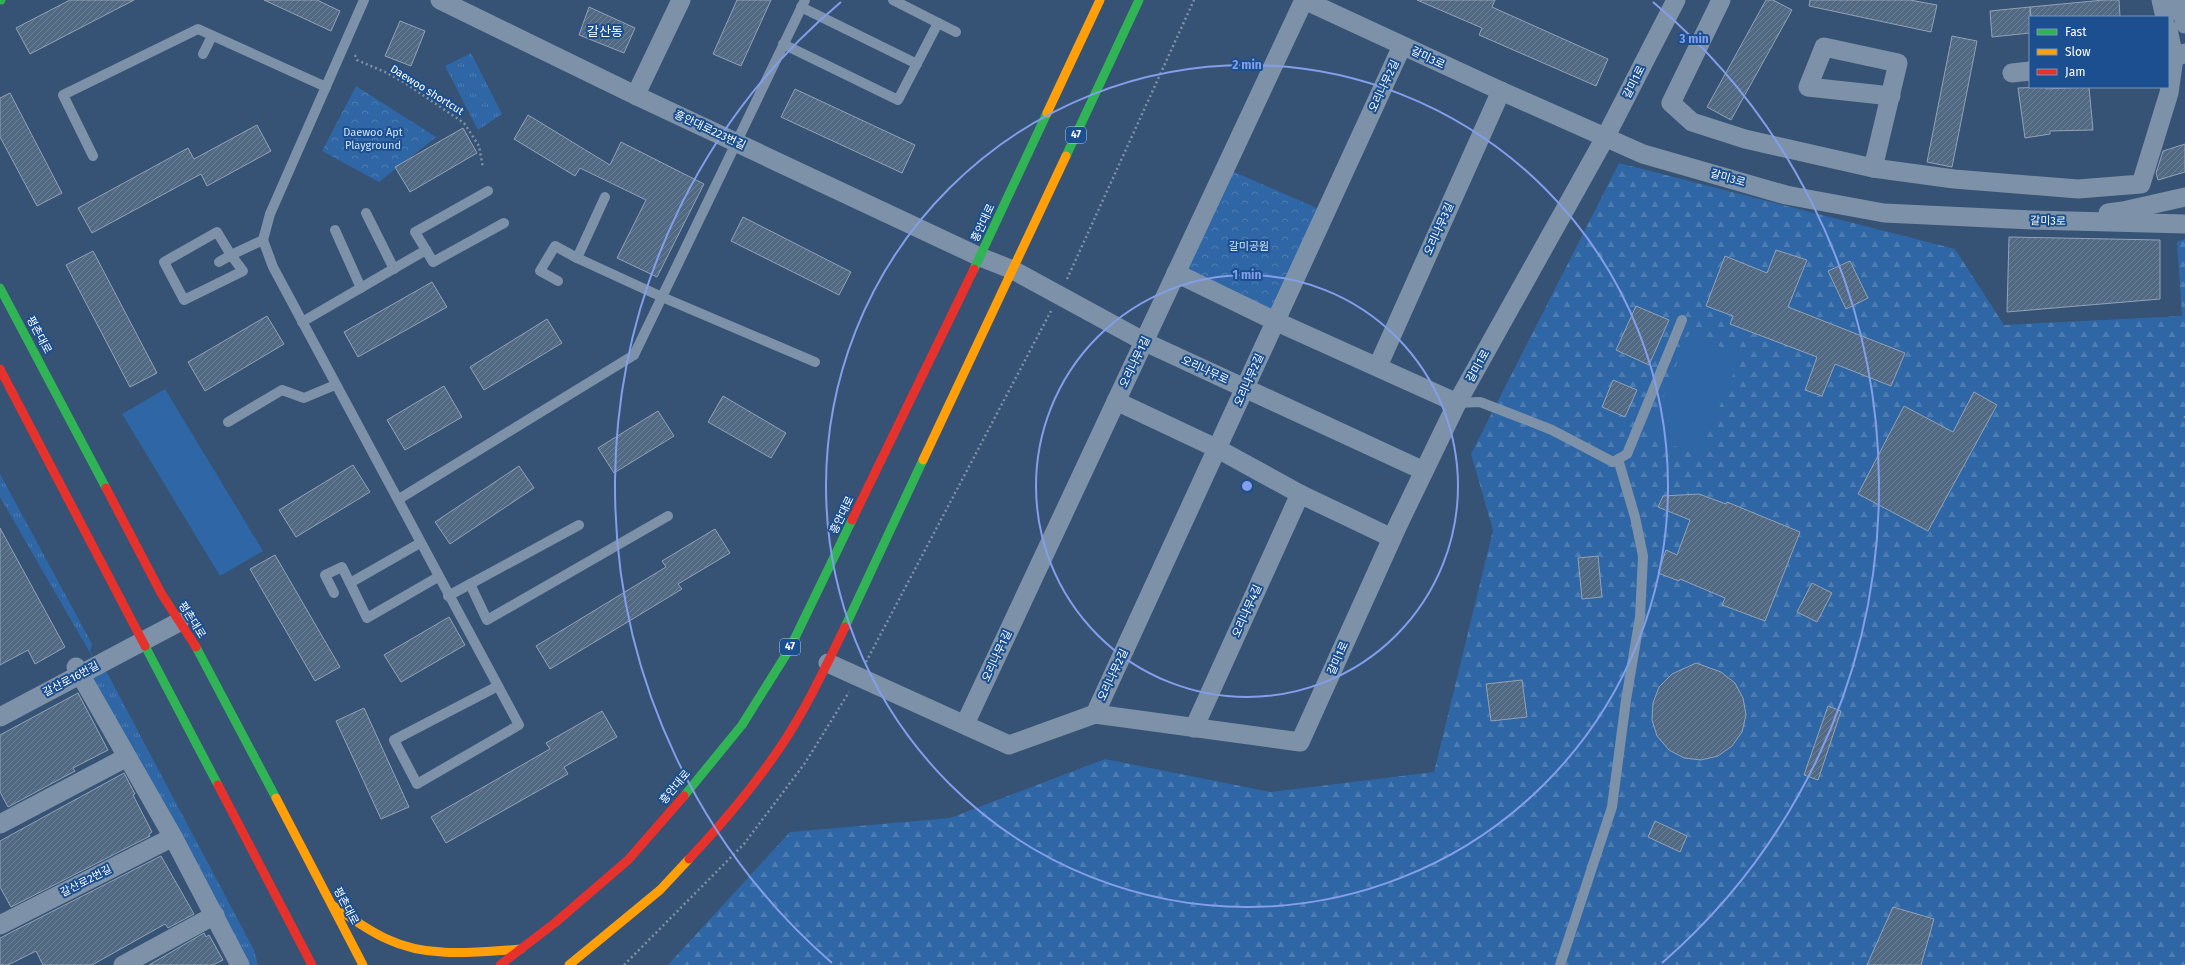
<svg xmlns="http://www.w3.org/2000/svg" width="2185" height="965" font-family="'Fira Sans','Noto Sans KR',sans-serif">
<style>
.grass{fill:url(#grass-tufts)}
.forest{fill:url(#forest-firs)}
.park{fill:url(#park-crowns)}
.garden{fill:#2f66a5}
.building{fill:url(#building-hatch);stroke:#92a2b6}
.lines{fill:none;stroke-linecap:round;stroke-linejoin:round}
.path{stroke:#7d92a8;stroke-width:2.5;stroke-dasharray:2 3;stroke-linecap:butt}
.lane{stroke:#7d92a8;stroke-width:10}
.street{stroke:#7d92a8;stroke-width:19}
.fast{stroke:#30b455;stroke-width:9}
.slow{stroke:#ff9f0a;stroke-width:9}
.jam{stroke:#e5322d;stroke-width:9}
.ring{fill:none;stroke:#839eea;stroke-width:2}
.labels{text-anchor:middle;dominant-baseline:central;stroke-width:4;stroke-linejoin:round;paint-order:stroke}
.shield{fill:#1b4f8f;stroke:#bbcadd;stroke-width:1}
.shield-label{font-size:10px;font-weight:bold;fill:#fff}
.street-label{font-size:11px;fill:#fff;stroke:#1b4f8f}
.park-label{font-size:11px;fill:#cfe3fa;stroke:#1b4f8f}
.quarter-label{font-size:13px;fill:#fff;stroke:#1b4f8f}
.centre{fill:#839eea;stroke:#1b4f8f;stroke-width:2}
.ring-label{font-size:12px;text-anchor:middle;font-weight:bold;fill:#839eea;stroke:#1b4f8f;stroke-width:4;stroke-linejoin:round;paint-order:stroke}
</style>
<defs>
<pattern id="grass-tufts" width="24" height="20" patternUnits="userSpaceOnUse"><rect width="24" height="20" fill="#2f66a5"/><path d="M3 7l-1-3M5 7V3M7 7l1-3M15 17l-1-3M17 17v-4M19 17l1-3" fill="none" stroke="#4e7db2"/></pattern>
<pattern id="forest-firs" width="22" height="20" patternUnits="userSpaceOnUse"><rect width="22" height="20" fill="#2f66a5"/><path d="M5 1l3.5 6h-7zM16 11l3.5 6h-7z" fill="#4e7db2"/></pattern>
<pattern id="park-crowns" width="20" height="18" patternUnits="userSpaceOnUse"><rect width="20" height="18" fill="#2f66a5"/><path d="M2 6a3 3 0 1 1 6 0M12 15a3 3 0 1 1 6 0" fill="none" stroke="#4e7db2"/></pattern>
<pattern id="building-hatch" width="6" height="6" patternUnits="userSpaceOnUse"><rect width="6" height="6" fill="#526984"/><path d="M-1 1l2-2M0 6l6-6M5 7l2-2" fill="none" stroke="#6c8096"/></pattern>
</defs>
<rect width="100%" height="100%" fill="#365274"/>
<!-- grass -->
<g class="grass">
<polygon points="471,53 502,114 478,130 445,66"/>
<polygon points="0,474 92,644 90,652 97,665 0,497"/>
<polygon points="104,667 254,950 258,965 244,965 86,677"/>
</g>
<!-- forest -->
<polygon class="forest" points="1619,163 1955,249 2004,325 2182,316 2177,242 2185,239 2185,965 668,965 790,832 950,818 1105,759 1271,792 1434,772 1493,530 1471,454"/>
<!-- park -->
<g class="park">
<polygon points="356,86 436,137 379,182 322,151"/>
<polygon points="1225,168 1326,212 1275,321 1176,273"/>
</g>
<!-- garden -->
<g class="garden">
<polygon points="1689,334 1741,355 1699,456 1648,435"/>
<polygon points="165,389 263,551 220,576 122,414"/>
</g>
<!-- building -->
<g class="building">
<polygon points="70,0 134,0 30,54 16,28"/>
<polygon points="264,0 317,0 340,11 331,31"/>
<polygon points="737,0 771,0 741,66 713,54"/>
<polygon points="1417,0 1495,0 1492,7 1608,59 1596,86 1479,35 1482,28"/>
<polygon points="1766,0 1773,0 1792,10 1731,120 1707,107"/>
<polygon points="1810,0 1910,0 1937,5 1931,32 1809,6"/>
<polygon points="2104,0 2119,0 2120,17 2031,17 2030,7"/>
<polygon points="589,7 635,28 624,53 579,35"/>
<polygon points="2030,7 2030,33 1992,37 1990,11"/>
<polygon points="400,21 425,31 411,66 385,56"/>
<polygon points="1952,36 1977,41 1952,167 1927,162"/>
<polygon points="2045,87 2046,89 2089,87 2093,130 2050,131 2050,134 2025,138 2018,88"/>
<polygon points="795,89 915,145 902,173 781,117"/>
<polygon points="10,93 62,193 37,206 0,137 0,98"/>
<polygon points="528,115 610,165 621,142 704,184 657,277 617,258 646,200 580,168 575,176 514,139"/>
<polygon points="257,125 271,151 207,186 201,174 92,233 78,208 188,148 194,159"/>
<polygon points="463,128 477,153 410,192 395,167"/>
<polygon points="2185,144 2185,172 2158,180 2156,173 2163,151"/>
<polygon points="743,217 851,272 839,295 731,241"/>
<polygon points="2009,237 2160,240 2160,299 2007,312"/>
<polygon points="1776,250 1807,260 1788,307 1905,353 1891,386 1835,364 1822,396 1805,390 1817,357 1730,324 1733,316 1706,306 1725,256 1767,273"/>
<polygon points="93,251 157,373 130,387 66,265"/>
<polygon points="1850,261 1868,298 1846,309 1828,271"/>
<polygon points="432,282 447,307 358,357 344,332"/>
<polygon points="1636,306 1669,320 1649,365 1616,350"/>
<polygon points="267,316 284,344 205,391 188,362"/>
<polygon points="547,319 562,343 484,390 470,367"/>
<polygon points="1613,380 1637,390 1625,417 1602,407"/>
<polygon points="444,386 462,417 405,450 387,420"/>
<polygon points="1974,392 1997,405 1928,531 1858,494 1904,406 1953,432"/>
<polygon points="723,396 786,433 771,458 708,422"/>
<polygon points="658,411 674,436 614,473 598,448"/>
<polygon points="353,465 370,492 296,537 279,510"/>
<polygon points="519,466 534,488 450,544 435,522"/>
<polygon points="1699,494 1726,504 1727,502 1800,532 1765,621 1722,605 1725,598 1680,579 1679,581 1658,573 1666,550 1677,555 1690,520 1658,507 1663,496"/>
<polygon points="0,528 65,647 35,664 28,650 0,665"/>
<polygon points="715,529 730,553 678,584 682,589 550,669 536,646 666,567 662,561"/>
<polygon points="275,555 340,667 315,681 250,569"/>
<polygon points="1598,556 1602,597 1582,599 1578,558"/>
<polygon points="1812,583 1832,593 1817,622 1797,612"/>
<polygon points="449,617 465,645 401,682 384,655"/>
<polygon points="1696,663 1721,672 1735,683 1743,698 1746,715 1742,732 1732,746 1718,756 1701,760 1684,758 1669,750 1657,736 1652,720 1653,703 1659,687 1672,674"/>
<polygon points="1522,680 1527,717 1491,721 1486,684"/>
<polygon points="78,693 108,750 73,768 75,771 8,807 0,792 0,735"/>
<polygon points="1828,706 1841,711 1818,780 1804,775"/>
<polygon points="364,708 409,807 381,819 336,721"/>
<polygon points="602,711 617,737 564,767 568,774 446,843 431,817 550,749 546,743"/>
<polygon points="124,773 135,794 133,795 152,832 149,834 150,836 11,907 0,887 0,841"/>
<polygon points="1655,821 1687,836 1680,852 1648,837"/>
<polygon points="161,856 194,914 168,928 165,924 92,965 43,965 36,951 8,965 0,965 0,938"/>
<polygon points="1893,907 1934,919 1921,965 1867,965"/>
<polygon points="204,933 206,937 209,935 223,960 213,965 149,965"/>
</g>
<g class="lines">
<!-- path -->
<g class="path">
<polyline points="355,55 357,60 385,72 405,83 464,123 479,146 483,168"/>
<polyline points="1067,279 1194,0"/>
<polyline points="2185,416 2185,419"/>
<polyline points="866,662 1051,311"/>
<polyline points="624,965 744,844 805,763 849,692"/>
</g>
<!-- lane -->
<g class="lane">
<polyline points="364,0 270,214 263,240 273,267 519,725 417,784 394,740 496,687"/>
<polyline points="893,0 956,32"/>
<polyline points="801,7 917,64"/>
<polyline points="783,44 898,100 938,23"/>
<polyline points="203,54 212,36"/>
<polyline points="93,156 63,95 198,29 326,87"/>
<polyline points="605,197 577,258 662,297 815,362"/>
<polyline points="366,213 394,269"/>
<polyline points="335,230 361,288"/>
<polyline points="426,250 433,262 504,223"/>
<polyline points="219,262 231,255 243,271 184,300 164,262 217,232 231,255 263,240"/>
<polyline points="558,281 540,271 555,246 577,258"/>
<polyline points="302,322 426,250 415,232 488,191"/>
<polyline points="1457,403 1480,402 1524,419 1552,430 1613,462 1627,454 1682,320"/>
<polyline points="228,422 282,390 304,398 335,385"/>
<polyline points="399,499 634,355 805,0"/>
<polyline points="420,543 350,583 367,618 438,577"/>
<polyline points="470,584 487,620 668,516"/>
<polyline points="334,593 325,575 342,567 350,583"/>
<polyline points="448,596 579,525"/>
<polyline points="1560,965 1612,807 1626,700 1640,617 1643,556 1635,517 1618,459"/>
</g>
<!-- street -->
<g class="street">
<polyline points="440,0 637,96 980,257 1013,270 1145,342 1424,471"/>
<polyline points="1304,0 1501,91 1643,154 1786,195 1884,213 2032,220 2185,224"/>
<polyline points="1721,0 1671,103 1692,122 1745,139 1873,168 1898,63 1824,47 1808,87 1891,96"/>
<polyline points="2161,0 2165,17"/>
<polyline points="2179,0 2185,24"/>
<polyline points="2168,29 2174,58 2168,59"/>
<polyline points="2012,73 2030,71"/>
<polyline points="637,96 639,88 681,0"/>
<polyline points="1873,168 1954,179 2078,189 2141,184 2169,93 2174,58 2185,53"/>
<polyline points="2108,213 2123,211 2185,197"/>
<polyline points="1176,273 1275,321 1457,403"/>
<polyline points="1378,366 1501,91"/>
<polyline points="1116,401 1218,449 1300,494 1392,538"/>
<polyline points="828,663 1009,745 1095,714 1300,742 1398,525 1457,403 1606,136 1676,0"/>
<polyline points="76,667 173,837 240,965"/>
<polyline points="1095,714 1402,46"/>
<polyline points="0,717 179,622"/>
<polyline points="965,724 1304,0"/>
<polyline points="1194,728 1300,494"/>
<polyline points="0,824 127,757"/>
<polyline points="0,925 173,837"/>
<polyline points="123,965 215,915"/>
</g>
<!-- fast -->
<g class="fast">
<polyline points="0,0 1,0"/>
<polyline points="1066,156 1139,0"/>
<polyline points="974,269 1047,113"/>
<polyline points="0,288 106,488"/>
<polyline points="845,627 923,460"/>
<polyline points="145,646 218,785"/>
<polyline points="196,647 276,798"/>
<polyline points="684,796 742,725 789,650 852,520"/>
</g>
<!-- slow -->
<g class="slow">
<polyline points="1047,113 1100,0"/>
<polyline points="923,460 1066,156"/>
<polyline points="276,798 363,965"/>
<path d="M332,905C350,917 367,930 387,939C428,959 477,952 521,949"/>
<polyline points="569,965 660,890 689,859"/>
</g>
<!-- jam -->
<g class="jam">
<polyline points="0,369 145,646"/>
<polyline points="106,488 161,593 196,647"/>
<polyline points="852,520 974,269"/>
<polyline points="218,785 312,965"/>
<path d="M689,859C723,823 756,784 783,743C807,707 826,666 845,627"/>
<polyline points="500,965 556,922 628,860 684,796"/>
</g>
</g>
<!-- distance rings -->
<g class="ring">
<circle cx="1247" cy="486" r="211"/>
<circle cx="1247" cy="486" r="421"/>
<path d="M832 963A632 632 0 0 1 841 2M1653 2A632 632 0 0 1 1662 963"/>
</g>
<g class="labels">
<!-- shield labels -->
<g class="shield">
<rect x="1066" y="127" width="20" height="16" rx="3"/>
<rect x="780" y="639" width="20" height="16" rx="3"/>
</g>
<g class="shield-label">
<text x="1076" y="135">47</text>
<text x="790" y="647">47</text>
</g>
<!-- street labels -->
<g class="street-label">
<text transform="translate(1428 58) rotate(25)">갈미3로</text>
<text transform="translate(1634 82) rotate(-63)">갈미1로</text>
<text transform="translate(1384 86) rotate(-65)">오리나무2길</text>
<text transform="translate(427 90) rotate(32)">Daewoo shortcut</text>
<text transform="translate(710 130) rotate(25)">흥안대로223번길</text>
<text transform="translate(1728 178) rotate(16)">갈미3로</text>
<text transform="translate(2048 221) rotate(1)">갈미3로</text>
<text transform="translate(983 223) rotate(-65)">흥안대로</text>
<text transform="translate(1439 229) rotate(-66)">오리나무3길</text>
<text transform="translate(39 335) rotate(62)">평촌대로</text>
<text transform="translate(1135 362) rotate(-64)">오리나무1길</text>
<text transform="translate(1478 366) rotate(-61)">갈미1로</text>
<text transform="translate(1205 370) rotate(25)">오리나무로</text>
<text transform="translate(1249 380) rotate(-66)">오리나무2길</text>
<text transform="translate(842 515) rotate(-64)">흥안대로</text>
<text transform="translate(1247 611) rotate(-66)">오리나무4길</text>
<text transform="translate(192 620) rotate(58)">평촌대로</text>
<text transform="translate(997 656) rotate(-65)">오리나무1길</text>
<text transform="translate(1338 658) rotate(-66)">갈미1로</text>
<text transform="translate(1113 675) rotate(-65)">오리나무2길</text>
<text transform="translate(71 679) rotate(-28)">갈산로16번길</text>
<text transform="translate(675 787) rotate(-50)">흥안대로</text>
<text transform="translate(86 881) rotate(-27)">갈산로2번길</text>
<text transform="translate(346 906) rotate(62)">평촌대로</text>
</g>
<!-- park labels -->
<g class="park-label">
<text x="373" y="132">Daewoo Apt<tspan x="373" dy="13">Playground</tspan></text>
<text x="1249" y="246">갈미공원</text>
</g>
<!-- quarter labels -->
<g class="quarter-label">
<text x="605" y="31">갈산동</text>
</g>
</g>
<circle cx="1247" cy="486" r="6" class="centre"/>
<g class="ring-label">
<text x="1694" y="43">3 min</text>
<text x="1247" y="69">2 min</text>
<text x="1247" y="279">1 min</text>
</g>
<!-- legend -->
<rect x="2029" y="16" width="140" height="72" fill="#1b4f8f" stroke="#7695bc"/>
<rect x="2037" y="29" width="20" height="6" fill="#30b455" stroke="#7695bc"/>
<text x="2065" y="36" font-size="12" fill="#ffffff">Fast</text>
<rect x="2037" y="49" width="20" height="6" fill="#ff9f0a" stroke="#7695bc"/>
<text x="2065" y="56" font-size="12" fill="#ffffff">Slow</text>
<rect x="2037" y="69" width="20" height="6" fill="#e5322d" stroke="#7695bc"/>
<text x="2065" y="76" font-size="12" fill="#ffffff">Jam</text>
</svg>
